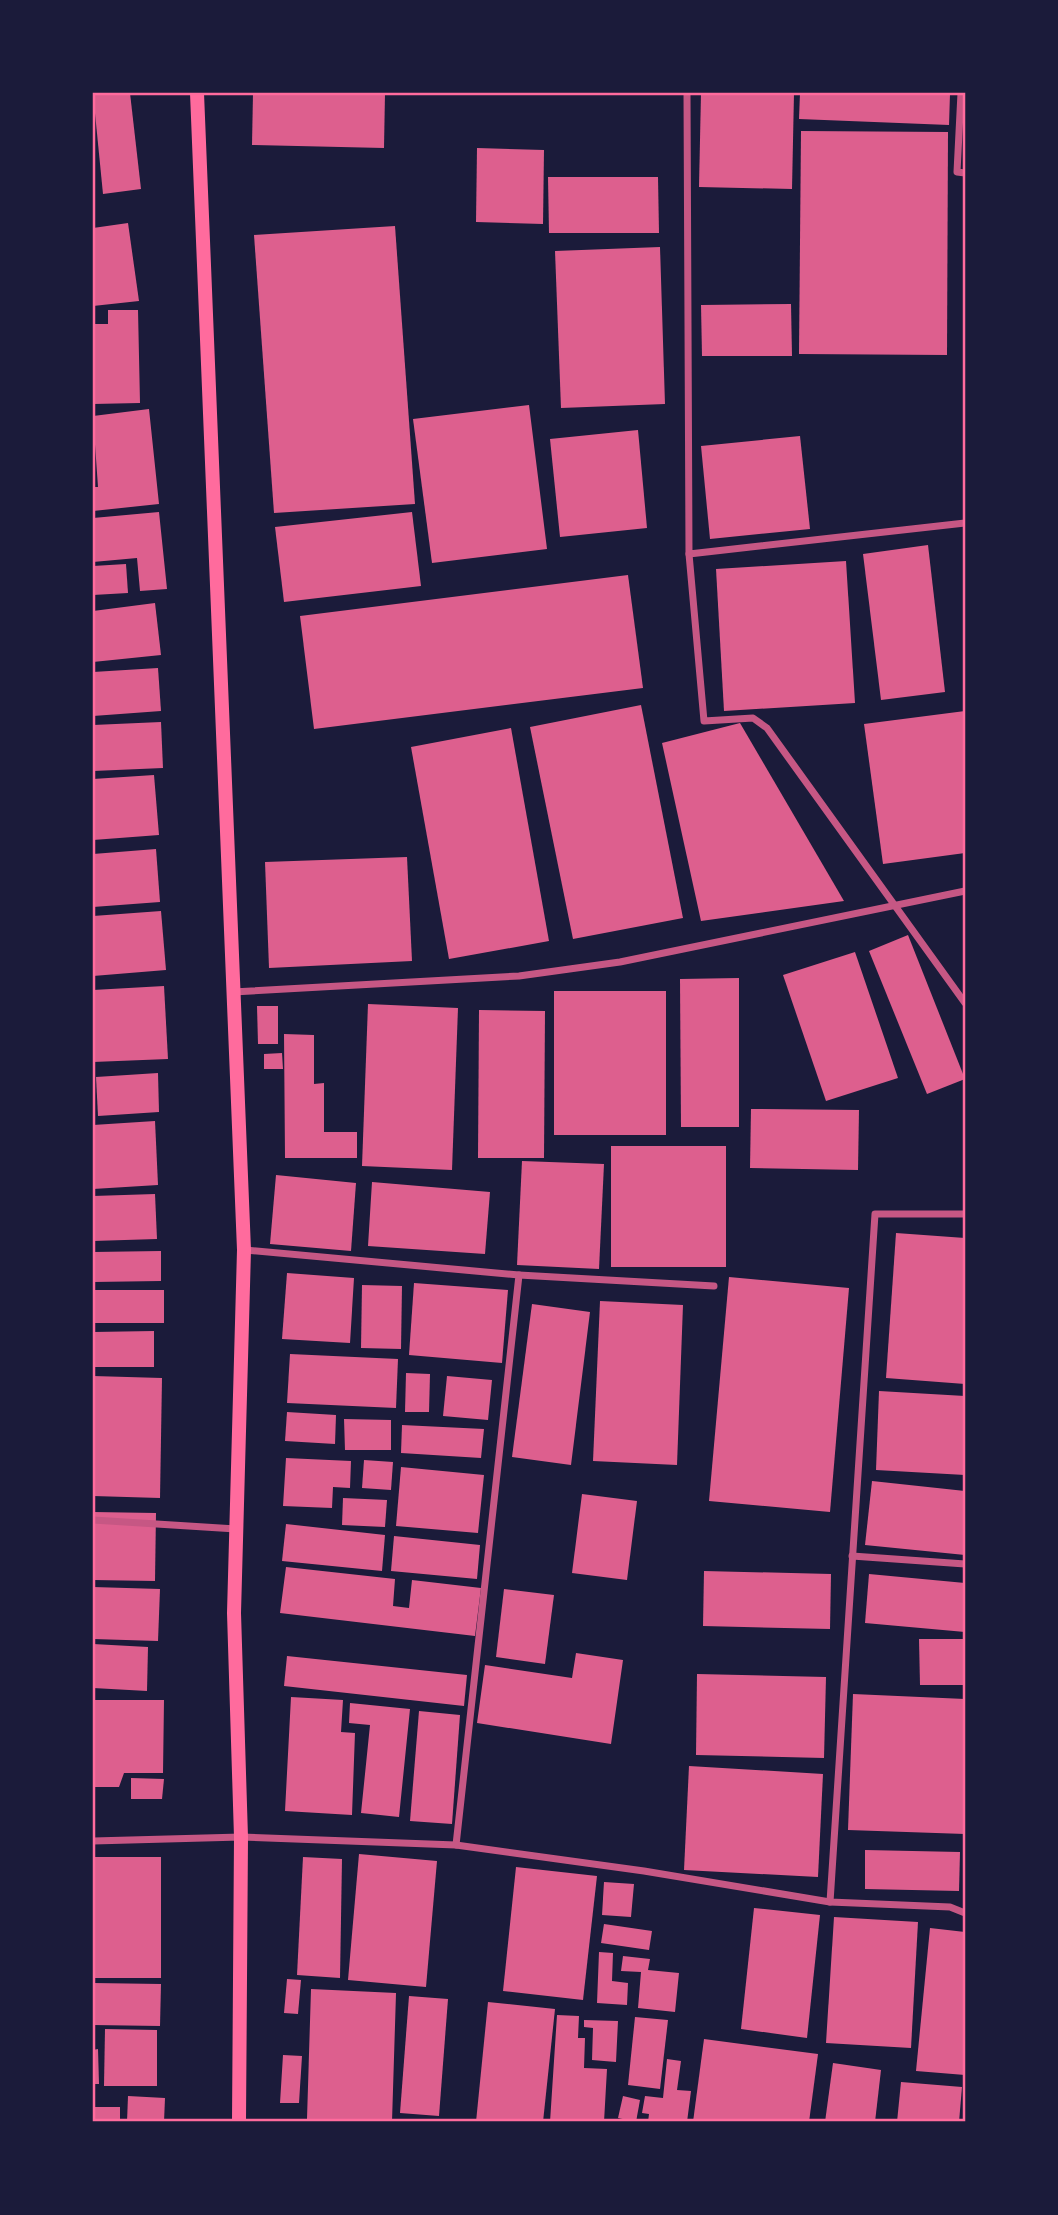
<svg xmlns="http://www.w3.org/2000/svg" width="1058" height="2215" font-family="'Playfair Display',serif">
<style>
.building{fill:#dd5f8e}
.lines{fill:none;stroke-linecap:round;stroke-linejoin:round}
.minor{stroke:#c65784;stroke-width:7}
.secondary{stroke:#ff6b9d;stroke-width:14}
.neatline{fill:none;stroke:#ff6b9d;stroke-width:2.5}
</style>
<rect width="100%" height="100%" fill="#1b1b3a"/>
<!-- building -->
<g class="building">
<polygon points="93,93 130,93 141,189 103,194"/>
<polygon points="253,93 385,93 384,148 252,145"/>
<polygon points="701,93 794,93 792,189 699,187"/>
<polygon points="800,93 950,93 949,125 799,119"/>
<polygon points="801,131 948,132 947,355 799,354"/>
<polygon points="477,148 544,150 543,224 476,222"/>
<polygon points="548,177 658,177 659,233 549,233"/>
<polygon points="128,223 139,301 93,306 93,228"/>
<polygon points="395,226 415,504 274,513 254,235"/>
<polygon points="660,247 665,404 561,408 555,251"/>
<polygon points="791,304 792,356 702,356 701,305"/>
<polygon points="108,310 138,310 140,403 93,404 93,324 108,324"/>
<polygon points="529,405 547,549 432,563 413,419"/>
<polygon points="149,409 159,504 93,511 93,487 98,487 93,416"/>
<polygon points="638,430 647,528 560,537 550,439"/>
<polygon points="800,436 810,529 710,539 701,446"/>
<polygon points="159,512 167,589 140,591 137,558 93,562 93,518"/>
<polygon points="412,512 421,586 284,602 275,527"/>
<polygon points="928,545 945,692 881,700 863,554"/>
<polygon points="846,561 855,703 724,711 716,569"/>
<polygon points="126,564 128,593 93,595 93,566"/>
<polygon points="628,575 643,688 314,729 300,616"/>
<polygon points="155,603 161,655 93,662 93,611"/>
<polygon points="158,668 161,711 93,716 93,672"/>
<polygon points="641,705 683,918 573,939 530,727"/>
<polygon points="965,711 965,853 883,864 864,724"/>
<polygon points="161,722 163,768 93,771 93,725"/>
<polygon points="740,723 844,901 701,921 662,743"/>
<polygon points="511,728 549,941 449,959 411,747"/>
<polygon points="154,775 159,835 93,840 93,779"/>
<polygon points="156,849 160,902 93,907 93,854"/>
<polygon points="407,857 412,961 269,968 265,862"/>
<polygon points="161,911 166,970 93,976 93,916"/>
<polygon points="908,935 965,1079 927,1094 869,951"/>
<polygon points="855,952 898,1078 826,1101 783,975"/>
<polygon points="739,978 739,1127 681,1127 680,979"/>
<polygon points="164,986 168,1059 93,1062 93,990"/>
<rect x="554" y="991" width="112" height="144"/>
<polygon points="368,1004 458,1008 452,1170 362,1166"/>
<polygon points="257,1006 278,1006 278,1044 258,1044"/>
<polygon points="479,1010 545,1011 544,1158 478,1158"/>
<polygon points="284,1034 314,1035 314,1084 324,1083 324,1132 357,1132 357,1158 285,1158"/>
<polygon points="282,1053 283,1069 264,1069 264,1054"/>
<polygon points="158,1073 159,1112 98,1116 96,1077"/>
<polygon points="751,1109 859,1110 858,1170 750,1168"/>
<polygon points="155,1121 158,1185 93,1189 93,1125"/>
<rect x="611" y="1146" width="115" height="121"/>
<polygon points="522,1161 604,1164 599,1269 517,1265"/>
<polygon points="276,1175 356,1183 351,1251 270,1244"/>
<polygon points="372,1182 490,1192 485,1254 368,1246"/>
<polygon points="155,1194 157,1239 93,1241 93,1196"/>
<polygon points="896,1233 965,1238 965,1384 886,1378"/>
<polygon points="161,1251 161,1281 93,1282 93,1252"/>
<polygon points="287,1273 354,1278 350,1343 282,1339"/>
<polygon points="729,1277 849,1288 830,1512 709,1501"/>
<polygon points="414,1283 508,1290 502,1363 409,1355"/>
<polygon points="362,1285 402,1286 401,1349 361,1348"/>
<rect x="93" y="1290" width="71" height="33"/>
<polygon points="600,1301 683,1305 677,1465 593,1461"/>
<polygon points="532,1304 590,1312 571,1465 512,1457"/>
<polygon points="154,1331 154,1367 93,1367 93,1332"/>
<polygon points="290,1354 398,1359 396,1408 287,1403"/>
<polygon points="406,1373 430,1374 429,1412 405,1412"/>
<polygon points="93,1376 162,1378 160,1498 93,1496"/>
<polygon points="447,1376 492,1380 488,1420 443,1416"/>
<polygon points="879,1391 965,1396 965,1475 876,1470"/>
<polygon points="287,1412 336,1415 335,1444 285,1441"/>
<polygon points="344,1419 391,1420 391,1450 345,1450"/>
<polygon points="402,1425 484,1429 481,1458 401,1453"/>
<polygon points="286,1458 351,1461 350,1488 333,1487 332,1508 283,1506"/>
<polygon points="364,1460 393,1462 391,1490 362,1488"/>
<polygon points="401,1467 484,1475 478,1533 396,1526"/>
<polygon points="872,1481 965,1491 965,1555 865,1545"/>
<polygon points="582,1494 637,1501 627,1580 572,1573"/>
<polygon points="343,1498 387,1500 385,1527 342,1525"/>
<polygon points="93,1512 156,1513 155,1581 93,1580"/>
<polygon points="286,1524 385,1535 382,1571 282,1561"/>
<polygon points="394,1536 480,1545 477,1579 391,1571"/>
<polygon points="286,1567 395,1579 393,1606 409,1608 412,1580 481,1588 475,1636 280,1613"/>
<polygon points="704,1571 831,1574 830,1629 703,1626"/>
<polygon points="869,1574 965,1583 965,1632 865,1623"/>
<polygon points="93,1587 160,1589 158,1641 93,1639"/>
<polygon points="504,1589 554,1595 545,1664 496,1657"/>
<polygon points="919,1639 965,1639 965,1685 920,1685"/>
<polygon points="93,1644 148,1647 147,1691 93,1688"/>
<polygon points="576,1653 623,1660 611,1744 477,1723 485,1665 572,1678"/>
<polygon points="287,1656 467,1675 464,1706 284,1686"/>
<polygon points="697,1674 826,1677 824,1758 696,1755"/>
<polygon points="853,1694 965,1699 965,1834 848,1830"/>
<polygon points="291,1697 343,1700 341,1732 355,1733 352,1815 285,1811"/>
<polygon points="93,1700 164,1700 163,1773 124,1773 119,1787 93,1787"/>
<polygon points="350,1703 410,1709 399,1817 361,1813 370,1725 349,1723"/>
<polygon points="419,1711 460,1715 452,1824 410,1821"/>
<polygon points="689,1766 823,1774 818,1877 684,1870"/>
<polygon points="131,1778 164,1779 162,1799 131,1799"/>
<polygon points="865,1850 960,1852 959,1891 865,1889"/>
<polygon points="359,1854 437,1861 426,1987 348,1980"/>
<rect x="93" y="1857" width="68" height="121"/>
<polygon points="303,1857 342,1859 340,1978 297,1975"/>
<polygon points="516,1867 597,1876 583,2000 503,1991"/>
<polygon points="604,1882 634,1884 631,1917 602,1915"/>
<polygon points="754,1908 820,1915 807,2038 741,2029"/>
<polygon points="834,1917 918,1922 911,2048 826,2043"/>
<polygon points="604,1924 652,1931 649,1950 601,1943"/>
<polygon points="930,1928 965,1932 965,2075 916,2071"/>
<polygon points="599,1952 613,1953 612,1981 628,1983 627,2005 597,2003"/>
<polygon points="623,1956 650,1959 648,1970 679,1973 675,2012 638,2008 641,1972 621,1971"/>
<polygon points="287,1979 301,1980 298,2014 284,2013"/>
<polygon points="93,1983 161,1984 160,2026 93,2025"/>
<polygon points="311,1989 396,1993 392,2121 307,2119"/>
<polygon points="409,1996 448,1999 439,2116 400,2113"/>
<polygon points="488,2002 555,2009 543,2122 476,2122"/>
<polygon points="557,2015 579,2016 578,2038 585,2038 584,2068 607,2069 604,2122 550,2122"/>
<polygon points="635,2017 668,2020 660,2089 628,2085"/>
<polygon points="584,2020 618,2021 616,2062 592,2060 593,2028 584,2027"/>
<polygon points="105,2029 157,2030 157,2086 104,2086"/>
<polygon points="704,2039 818,2054 809,2122 693,2122"/>
<polygon points="98,2049 99,2084 93,2084 93,2050"/>
<polygon points="283,2055 302,2056 299,2103 280,2103"/>
<polygon points="667,2059 681,2061 677,2090 691,2091 687,2122 648,2122 649,2114 642,2113 645,2096 663,2098"/>
<polygon points="833,2063 881,2070 875,2122 825,2122"/>
<polygon points="901,2082 962,2087 959,2122 897,2122"/>
<polygon points="128,2096 165,2098 164,2122 127,2122"/>
<polygon points="623,2096 640,2100 636,2122 618,2118"/>
<rect x="93" y="2107" width="27" height="15"/>
</g>
<g class="lines">
<!-- minor -->
<g class="minor">
<polyline points="687,93 689,554 965,523"/>
<polyline points="961,93 957,172 965,173"/>
<polyline points="689,554 704,721 753,718 767,728 965,1003"/>
<polyline points="233,992 519,976 620,962 965,891"/>
<polyline points="245,1250 519,1275 456,1845"/>
<polyline points="519,1275 714,1286"/>
<polyline points="93,1520 236,1529"/>
<polyline points="852,1556 965,1564"/>
<polyline points="93,1841 241,1837 456,1845 644,1871 830,1902 950,1907 965,1913"/>
<polyline points="830,1902 875,1214 965,1214"/>
</g>
<!-- secondary -->
<polyline class="secondary" points="197,93 244,1250 234,1613 241,1837 239,2122"/>
</g>
<!-- border -->
<rect width="1058" height="2215" fill="none" stroke="#1b1b3a" stroke-width="189"/>
<rect x="94" y="94" width="870" height="2026" class="neatline"/>
</svg>
